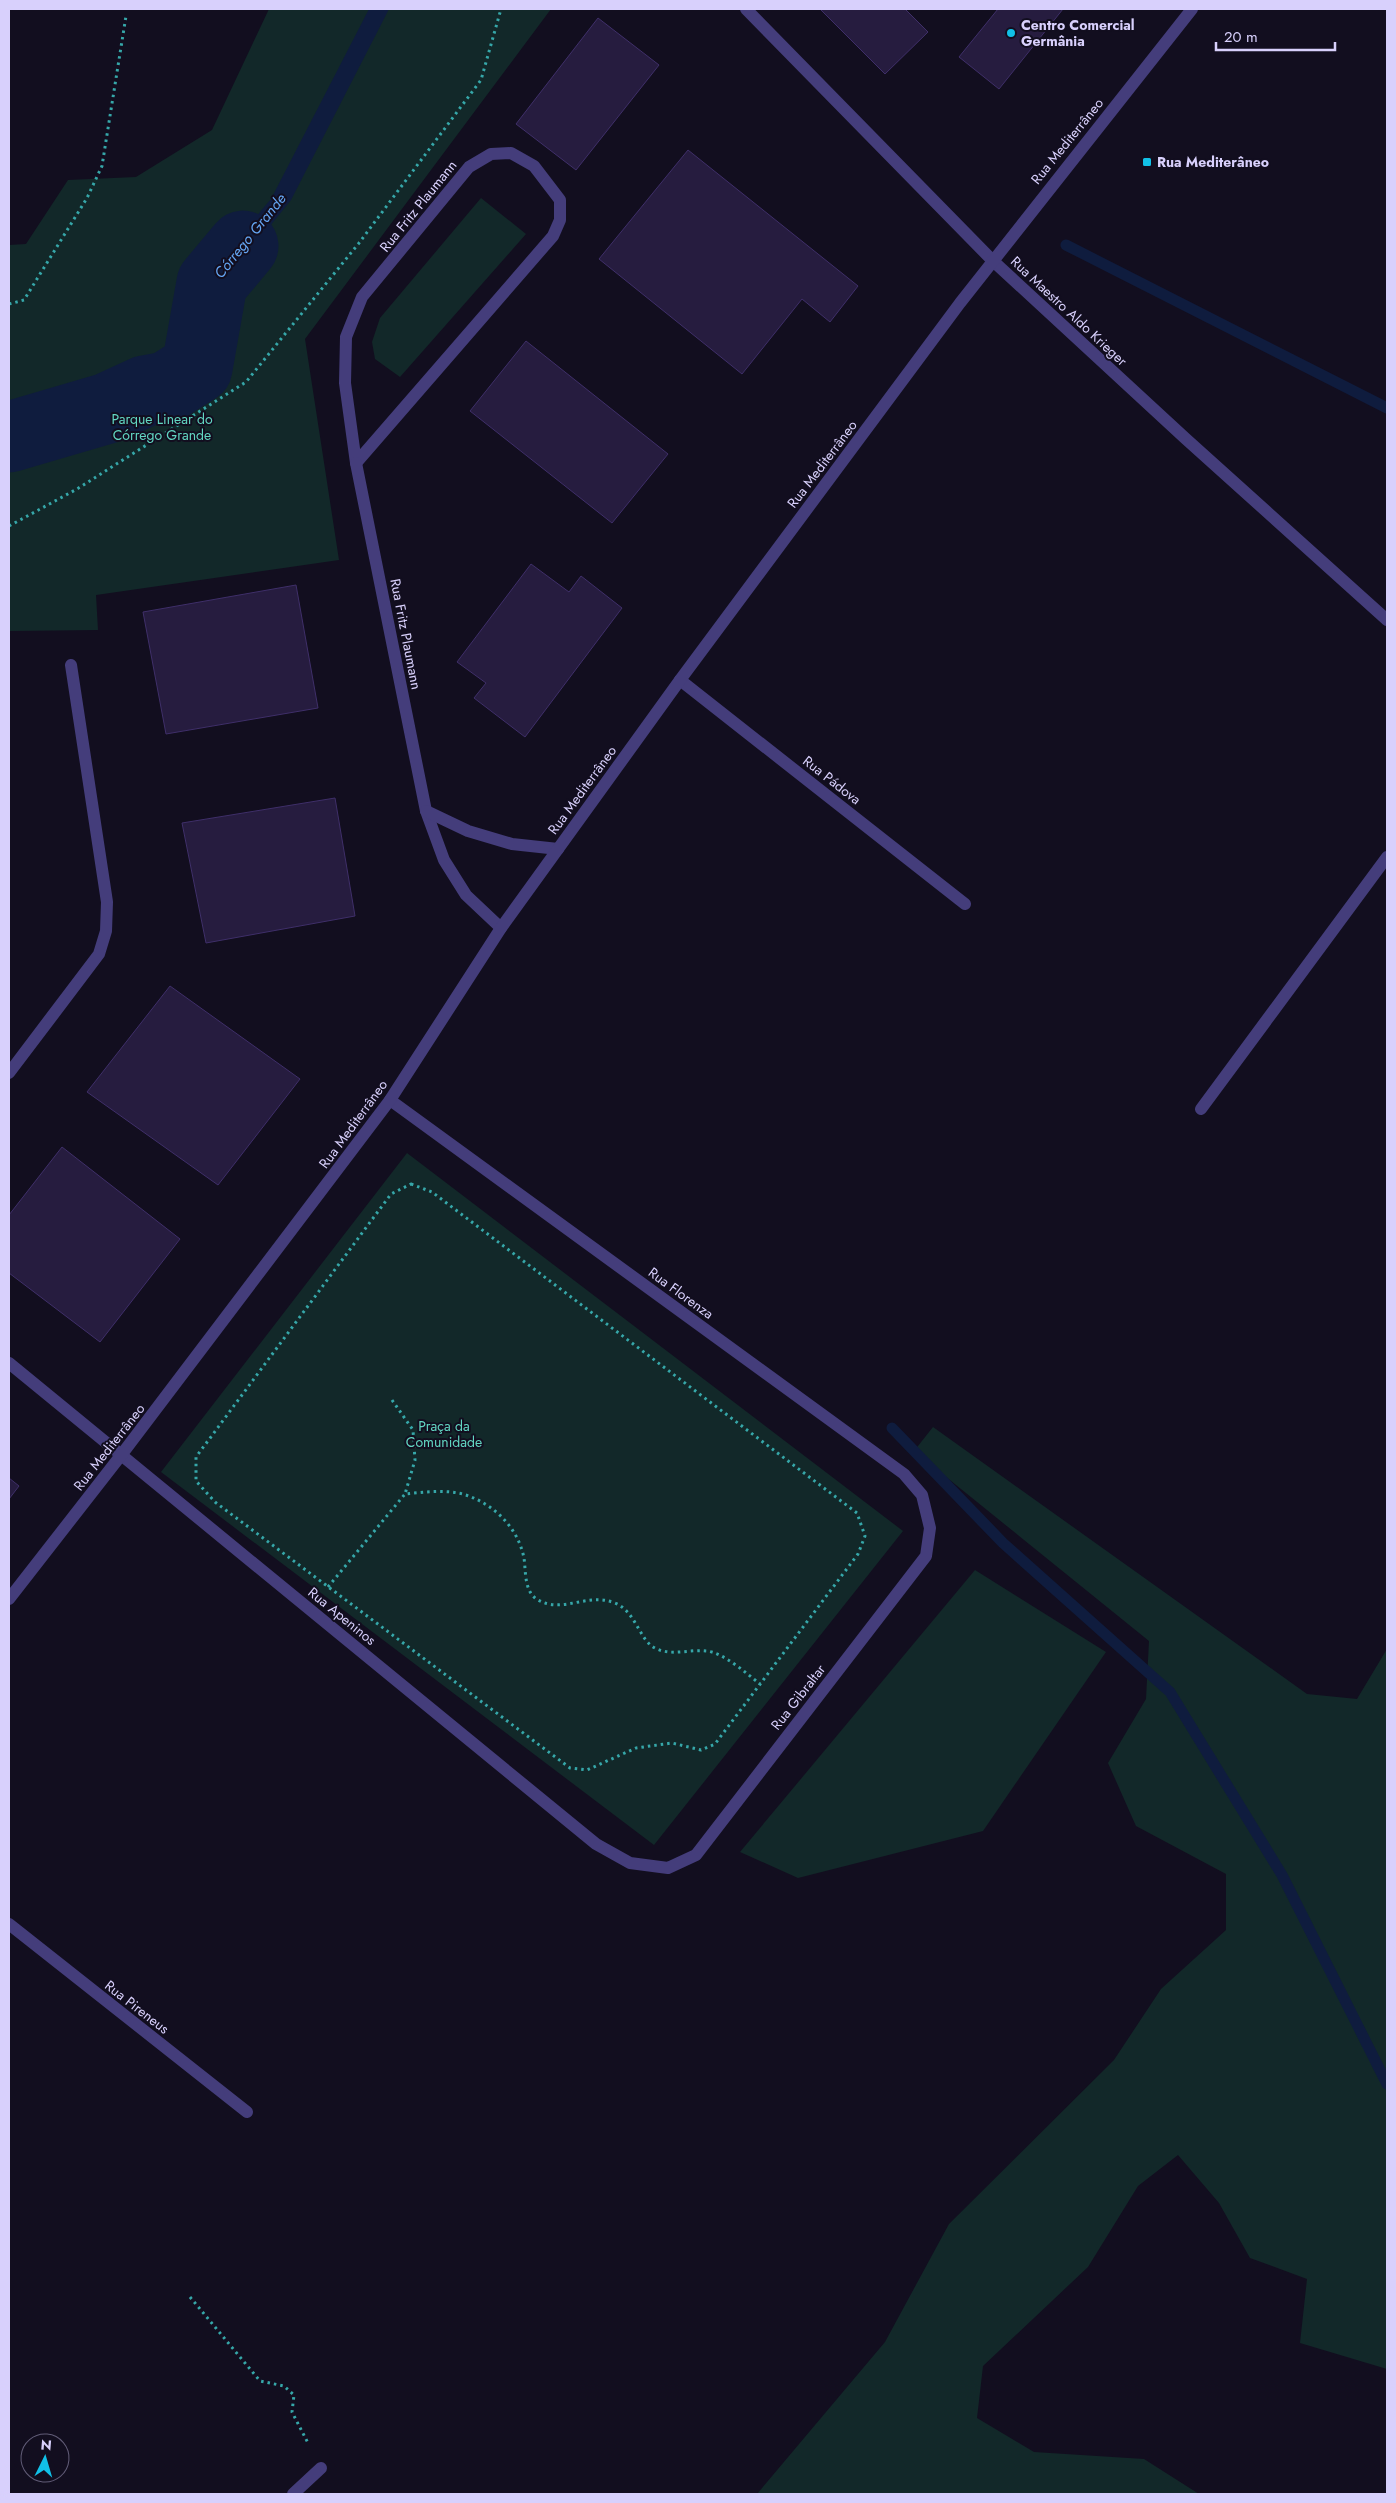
<svg xmlns="http://www.w3.org/2000/svg" width="1396" height="2503" font-family="Jost,sans-serif">
<style>
.green{fill:#122829}
.water{fill:#0f1c3e}
.lines{fill:none;stroke-linecap:round;stroke-linejoin:round}
.stream{stroke:#0f1c3e;stroke-width:11}
.river{stroke:#0f1c3e;stroke-width:71}
.building{fill:#261c3f;stroke:#3f2f69}
.path{stroke:#36a7a9;stroke-width:3;stroke-dasharray:2.5 4;stroke-linecap:butt}
.lane{stroke:#443d7b;stroke-width:12}
.street{stroke:#443d7b;stroke-width:12}
.poi-dot{fill:#11c0e7;stroke:#120e1f;stroke-width:2}
.labels{text-anchor:middle;dominant-baseline:central;stroke-width:4;stroke-linejoin:round;paint-order:stroke}
.poi-label{font-size:14px;font-weight:bold;fill:#d8d0fc;stroke:#120e1f;text-anchor:start}
.street-label{font-size:14px;fill:#d8d0fc;stroke:#120e1f}
.park-label{font-size:14px;fill:#62d6c2;stroke:#120e1f}
.water-label{font-size:15px;font-style:italic;fill:#65a6f4;stroke:#120e1f}
</style>
<rect width="100%" height="100%" fill="#120e1f"/>
<!-- green -->
<g class="green">
<polygon points="269,9 551,9 305,339 339,560 96,595 98,630 9,631 9,245 26,244 68,180 136,177 212,130"/>
<polygon points="481,198 526,234 400,377 375,359 372,342 380,318"/>
<polygon points="407,1153 903,1531 654,1845 161,1472"/>
<polygon points="933,1427 1307,1694 1357,1699 1387,1649 1387,2369 1300,2343 1307,2279 1250,2258 1219,2203 1178,2155 1138,2186 1088,2267 983,2366 977,2418 1034,2452 1144,2459 1199,2494 757,2494 885,2342 949,2224 1114,2060 1161,1989 1226,1930 1226,1874 1136,1826 1108,1763 1146,1699 1149,1641 914,1451"/>
<polygon points="975,1570 1106,1652 983,1831 798,1878 740,1852"/>
</g>
<!-- water -->
<polygon class="water" points="369,9 389,9 291,200 249,252 219,285 217,301 189,366 138,405 9,446 9,433 145,391 180,363 204,278 271,199"/>
<g class="lines">
<!-- stream -->
<g class="stream">
<polyline points="1066,245 1387,408"/>
<polyline points="892,1428 1003,1543 1170,1692 1282,1875 1387,2084"/>
</g>
<!-- river -->
<polyline class="river" points="9,437 108,408 145,391 167,387 197,368 212,283 243,246"/>
</g>
<!-- building -->
<g class="building">
<polygon points="820,9 905,9 928,32 885,74"/>
<polygon points="998,9 1063,9 999,89 959,57"/>
<polygon points="598,18 659,65 576,170 516,124"/>
<polygon points="688,150 858,286 830,322 802,299 742,374 599,259"/>
<polygon points="526,341 668,454 612,523 470,411"/>
<polygon points="531,564 569,592 581,576 622,608 525,737 474,698 486,683 457,662"/>
<polygon points="296,585 318,708 166,734 143,612"/>
<polygon points="335,798 355,916 206,943 182,823"/>
<polygon points="170,986 300,1079 218,1185 87,1092"/>
<polygon points="62,1147 180,1239 100,1342 9,1273 9,1215"/>
<polygon points="9,1478 19,1486 9,1499"/>
</g>
<g class="lines">
<!-- path -->
<g class="path">
<polyline points="9,304 24,300 87,198 102,166 126,16"/>
<polyline points="9,526 77,489 246,382 359,243 481,80 501,9"/>
<polygon points="411,1184 432,1192 857,1513 865,1536 858,1554 715,1744 701,1750 672,1743 636,1748 587,1770 570,1768 215,1502 196,1481 196,1457 391,1194"/>
<polyline points="392,1400 413,1430 415,1460 405,1494"/>
<path d="M328,1587L405,1494C424,1492 447,1489 466,1495C495,1505 518,1528 524,1558C526,1572 524,1592 538,1600C563,1614 587,1592 615,1603C637,1612 639,1642 657,1649C673,1656 690,1649 706,1651C723,1652 747,1674 760,1684"/>
<polyline points="190,2297 260,2381 284,2386 294,2395 292,2412 309,2445"/>
</g>
<!-- lane -->
<polyline class="lane" points="1201,1109 1387,857"/>
<!-- street -->
<g class="street">
<polyline points="746,9 992,260 1186,439 1387,620"/>
<polygon points="511,153 534,166 560,200 560,220 553,236 356,463 345,383 346,337 362,297 469,167 491,154"/>
<polyline points="356,463 426,811 444,860 466,895 501,928"/>
<polyline points="680,680 965,904"/>
<polyline points="426,811 468,831 512,844 558,849"/>
<polyline points="9,1073 99,954 106,931 107,902 71,665"/>
<polyline points="9,1363 596,1844 630,1863 668,1868 696,1855 926,1556 930,1528 922,1495 904,1474 390,1100"/>
<polyline points="9,1599 122,1454 390,1100 501,928 680,680 960,303 1192,9"/>
<polyline points="9,1924 247,2112"/>
<polyline points="293,2494 321,2468"/>
</g>
</g>
<!-- markers -->
<g class="poi-dot">
<circle cx="1011" cy="33" r="5"/>
<rect x="1142" y="157" width="10" height="10" rx="2.5"/>
</g>
<g class="labels">
<!-- poi labels -->
<g class="poi-label">
<text x="1021" y="25">Centro Comercial<tspan x="1021" dy="16">Germânia</tspan></text>
<text x="1157" y="162">Rua Mediterâneo</text>
</g>
<!-- street labels -->
<g class="street-label">
<text transform="translate(1067 141) rotate(-51)">Rua Mediterrâneo</text>
<text transform="translate(418 206) rotate(-51)">Rua Fritz Plaumann</text>
<text transform="translate(1069 311) rotate(43)">Rua Maestro Aldo Krieger</text>
<text transform="translate(822 464) rotate(-53)">Rua Mediterrâneo</text>
<text transform="translate(406 634) rotate(79)">Rua Fritz Plaumann</text>
<text transform="translate(832 780) rotate(38)">Rua Pádova</text>
<text transform="translate(582 790) rotate(-54)">Rua Mediterrâneo</text>
<text transform="translate(353 1124) rotate(-54)">Rua Mediterrâneo</text>
<text transform="translate(681 1293) rotate(36)">Rua Florenza</text>
<text transform="translate(109 1447) rotate(-52)">Rua Mediterrâneo</text>
<text transform="translate(342 1616) rotate(39)">Rua Apeninos</text>
<text transform="translate(798 1697) rotate(-52)">Rua Gibraltar</text>
<text transform="translate(137 2007) rotate(38)">Rua Pireneus</text>
</g>
<!-- park labels -->
<g class="park-label">
<text x="162" y="419">Parque Linear do<tspan x="162" dy="16">Córrego Grande</tspan></text>
<text x="444" y="1426">Praça da<tspan x="444" dy="16">Comunidade</tspan></text>
</g>
<!-- water labels -->
<g class="water-label">
<text transform="translate(250 236) rotate(-51)">Córrego Grande</text>
</g>
</g>
<!-- border -->
<rect width="1396" height="2503" fill="none" stroke="#d8d0fc" stroke-width="20"/>
<!-- north arrow -->
<g transform="translate(45 2458) rotate(5)"><circle r="24" fill="#120e1f" stroke="#615c77"/>
<path d="M0-4L9 19L0 12L-9 19Z" fill="#11c0e7"/>
<text y="-8" font-size="14" font-weight="bold" text-anchor="middle" fill="#d8d0fc">N</text>
</g>
<!-- scale -->
<path d="M1216 42v8h119v-8" fill="none" stroke="#d8d0fc" stroke-width="2.5"/>
<text x="1224" y="42" font-size="15" fill="#d8d0fc" stroke="#120e1f" stroke-width="4" paint-order="stroke">20 m</text>
</svg>
